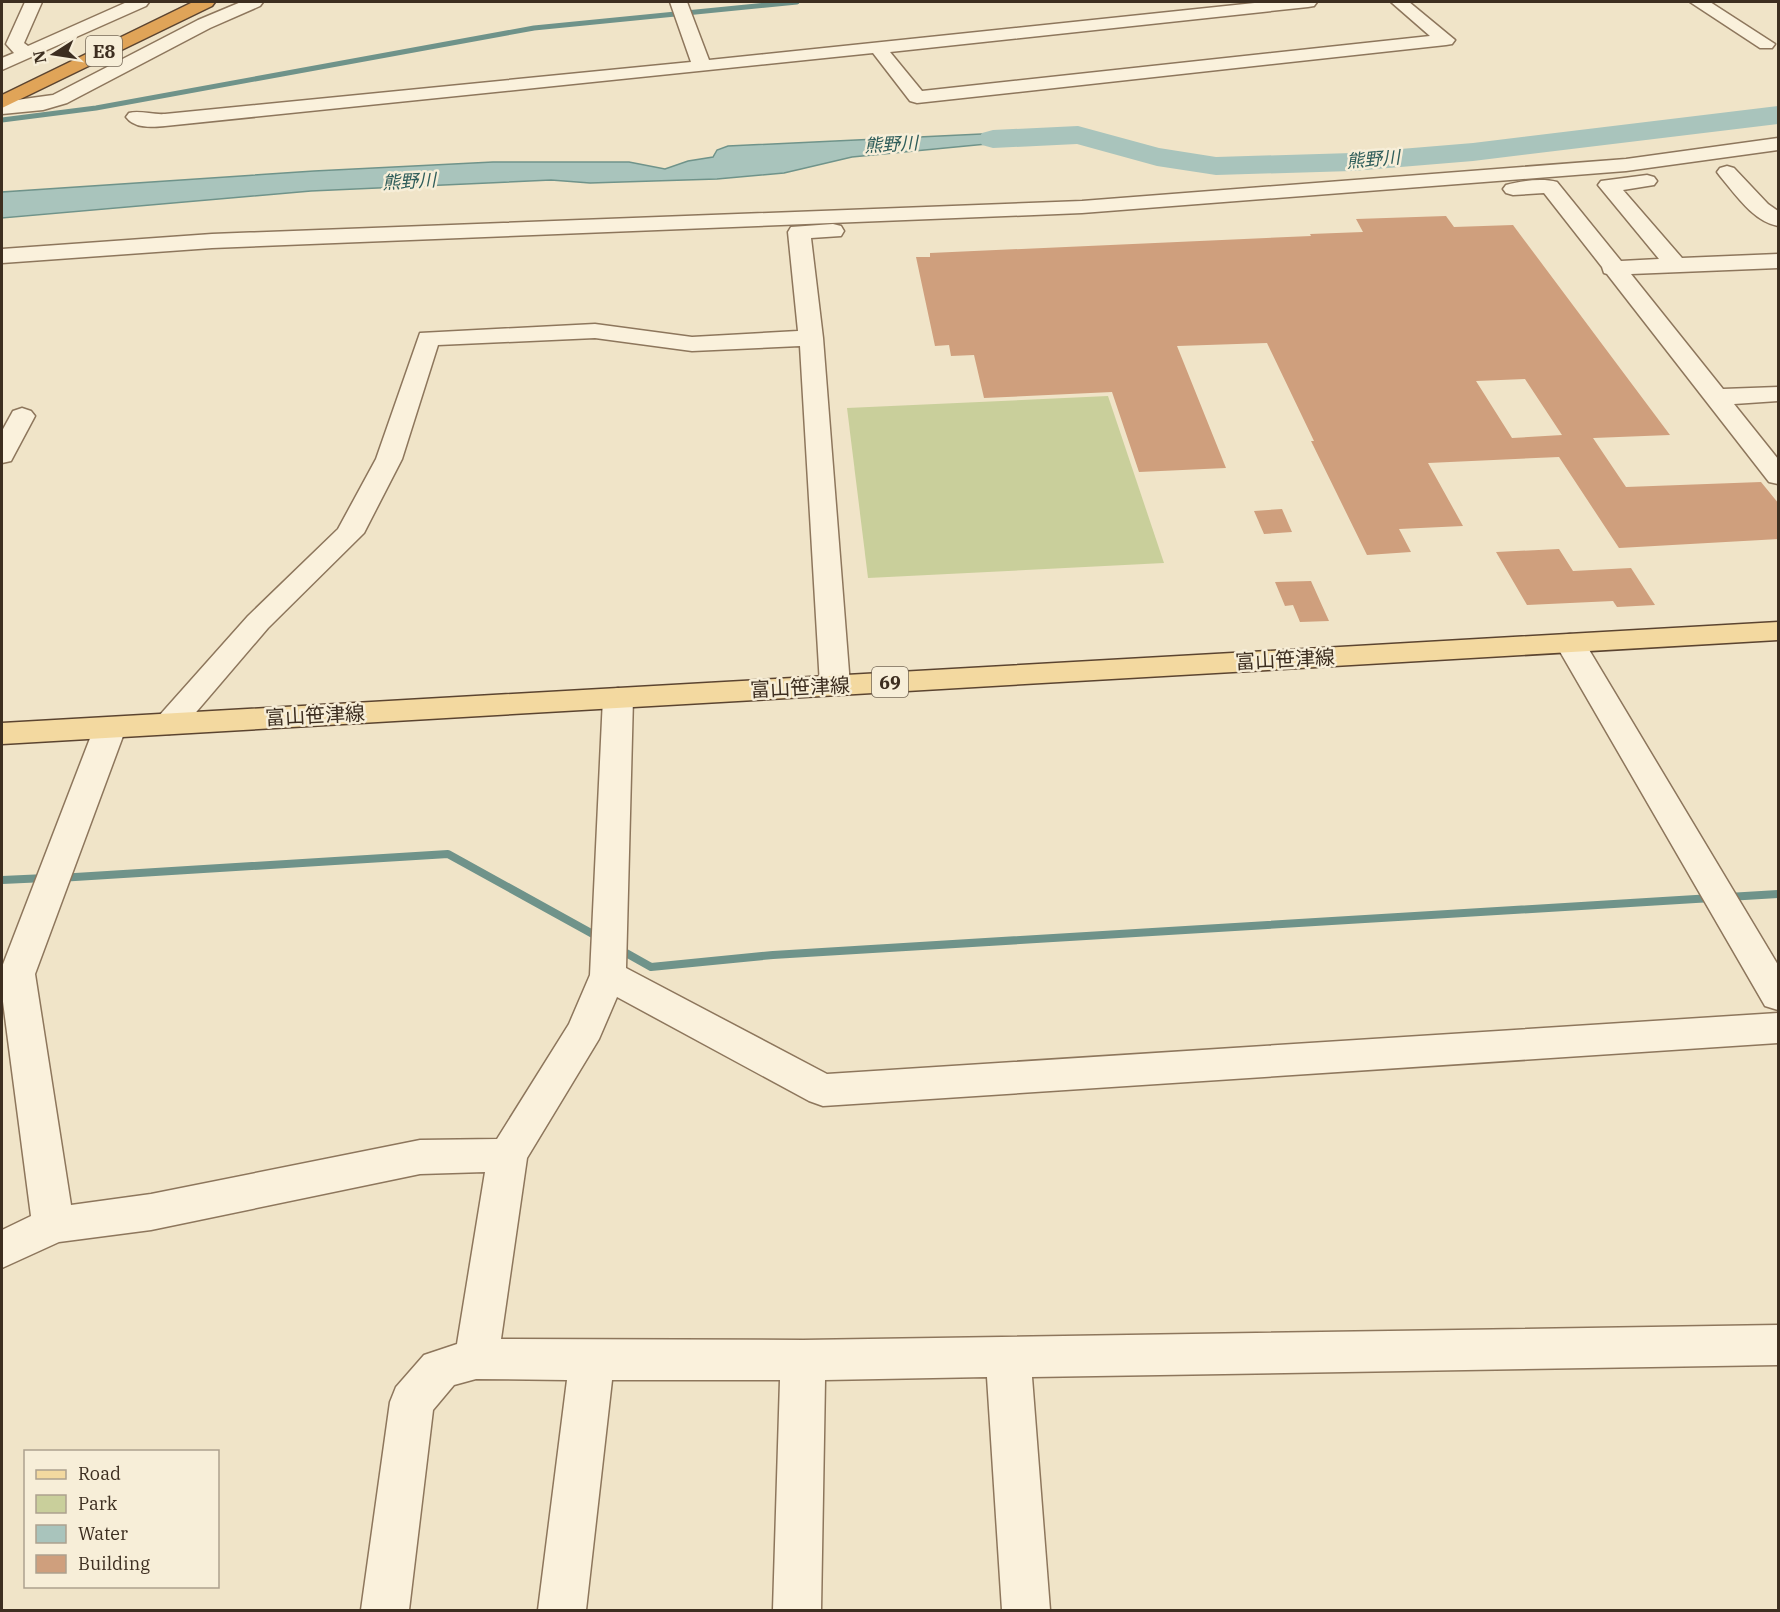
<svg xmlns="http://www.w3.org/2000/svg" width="1780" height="1612" font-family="'IBM Plex Serif','Noto Sans JP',serif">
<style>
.green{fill:#c9cf9b}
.water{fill:#a9c4bc;stroke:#6f938a;stroke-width:1.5}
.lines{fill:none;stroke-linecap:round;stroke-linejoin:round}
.stream-far1{stroke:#6f938a;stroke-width:5}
.stream{stroke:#6f938a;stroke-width:8}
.river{fill:#a9c4bc;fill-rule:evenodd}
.building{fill:#cf9f7d;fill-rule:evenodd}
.minor-casing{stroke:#8d765c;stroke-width:3}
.major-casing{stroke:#5b4430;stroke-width:3}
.highway-casing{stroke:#5b4430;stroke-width:3}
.minor{fill:#faf1dc;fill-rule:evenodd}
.major{fill:#f3d9a0;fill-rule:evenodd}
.highway{fill:#e0a458;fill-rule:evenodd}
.labels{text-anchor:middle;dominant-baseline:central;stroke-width:5;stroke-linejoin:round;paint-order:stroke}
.shield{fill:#f7eed8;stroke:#756857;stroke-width:1.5}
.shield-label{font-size:18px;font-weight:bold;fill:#3d2e20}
.far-water-label{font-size:18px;font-style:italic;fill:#2f5d5a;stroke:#f7eed8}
.street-label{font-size:20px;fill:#3d2e20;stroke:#f7eed8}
</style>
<rect width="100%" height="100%" fill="#f0e4c8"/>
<!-- green -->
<polygon class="green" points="1108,396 1164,563 868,578 847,408"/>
<!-- water -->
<polygon class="water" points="1066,130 1059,137 852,157 784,173 717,179 590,183 551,180 311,191 2,218 2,192 314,171 493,162 629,162 665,169 688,161 713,157 717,150 728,146"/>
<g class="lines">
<!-- stream-far1 -->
<polyline class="stream-far1" points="2,120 96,108 534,28 797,2"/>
<!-- stream -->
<g class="stream">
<polyline points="59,878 448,854 600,938"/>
<polyline points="2,880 46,878"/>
<polyline points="1728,897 1778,894"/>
<polyline points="619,949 651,967 773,955 1712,898"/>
</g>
<!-- river -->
<polygon class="river" points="1778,106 1778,124 1473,161 1352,171 1216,175 1157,166 1077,144 993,148 982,145 978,139 982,133 993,130 1078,126 1159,148 1216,157 1352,153 1473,143"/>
</g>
<!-- building -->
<g class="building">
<path d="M1446,216L1454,227L1513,225L1670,435L1593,438L1626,487L1761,482L1779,504V539L1619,548L1559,457L1428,463L1463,526L1399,529L1411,552L1367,555L1311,441H1314L1267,343L1177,346L1226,468L1139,472L1112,392L984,398L974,355L951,356L949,345L935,346L916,257H930V253L1311,236L1310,234L1363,232L1356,219ZM1525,379L1562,435L1512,438L1476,381Z"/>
<polygon points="1282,509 1292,532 1264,534 1254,511"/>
<polygon points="1559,549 1573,571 1631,568 1655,605 1617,607 1613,601 1527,605 1496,552"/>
<polygon points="1311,581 1329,621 1300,622 1293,605 1285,606 1275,582"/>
</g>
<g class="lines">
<defs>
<g id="minor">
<polygon points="25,2 42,2 24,43 28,46 127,2 149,2 146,6 2,70 2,58 14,53 6,44"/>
<polygon points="241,2 263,2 260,6 210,28 67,103 43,110 2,114 2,102 53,95 198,20"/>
<path d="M670,2H687L709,60L1264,2H1317L1314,6L1308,7L890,52L922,91L1430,36L1391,2H1409L1455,40L1452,44L1446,45L917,103L910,101L873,53L165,126C152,127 135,129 126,117L129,113C139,110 153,115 165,114L691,62Z"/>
<polygon points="1690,2 1710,2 1775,44 1772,48 1760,48"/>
<polygon points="1778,138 1778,150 1626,171 1082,213 212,248 2,263 2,249 212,234 1082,201 1626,159"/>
<path d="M1727,166L1734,168L1768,204L1778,211V226C1753,221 1736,195 1720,176L1717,172L1720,168Z"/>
<path d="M1647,175L1654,177L1657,181L1654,185L1623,190L1682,258L1778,254V268L1631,274L1723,389L1778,387V401L1734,404L1778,459V484L1769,482L1607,274L1604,273L1602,267L1544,193L1513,195L1506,193L1503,189L1506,185C1521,181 1542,178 1557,182L1621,261L1659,259L1598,185L1601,181Z"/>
<polygon points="833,224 841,226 844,231 841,236 811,238 823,338 850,685 846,692 835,695 824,692 820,685 800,346 692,351 595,338 438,345 402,459 364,533 268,628 180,731 169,734 158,731 153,724 158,717 248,616 338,529 376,459 420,333 595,324 692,337 798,331 788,232 791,227"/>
<polygon points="22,408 31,411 35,416 11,461 2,463 2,431 13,411"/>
<polygon points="1570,634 1581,636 1585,643 1778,965 1778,1010 1765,1006 1555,643 1559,636"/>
<polygon points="618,688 629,691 633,698 626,968 827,1074 1778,1013 1778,1043 823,1106 809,1101 617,997 599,1039 527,1158 501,1339 803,1340 1778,1325 1778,1365 1032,1377 1050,1610 1002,1610 987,1377 825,1380 821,1610 773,1610 780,1380 612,1380 586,1610 538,1610 567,1380 476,1379 454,1385 433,1410 409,1610 361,1610 390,1402 396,1387 424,1355 457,1344 485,1172 420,1174 151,1230 59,1242 2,1268 2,1230 31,1216 2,994 2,967 94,728 99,721 110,718 121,721 126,728 35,974 71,1205 151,1194 420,1140 497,1139 569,1024 590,975 603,698 607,691"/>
</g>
<polygon id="major" points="1778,622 1778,640 2,744 2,723"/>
<polygon id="highway" points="193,2 215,2 212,6 2,108 2,95"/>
</defs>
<!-- minor casing -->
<use href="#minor" class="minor-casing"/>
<!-- major casing -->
<use href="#major" class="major-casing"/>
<!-- highway casing -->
<use href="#highway" class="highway-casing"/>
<!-- minor -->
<use href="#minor" class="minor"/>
<!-- major -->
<use href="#major" class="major"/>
<!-- highway -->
<use href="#highway" class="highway"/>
</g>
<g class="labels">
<!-- shield labels -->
<g class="shield">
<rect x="86" y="36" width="36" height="30" rx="4.5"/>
<rect x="872" y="667" width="36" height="30" rx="4.5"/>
</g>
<g class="shield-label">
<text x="104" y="51">E8</text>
<text x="890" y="682">69</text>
</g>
<!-- far-water labels -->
<g class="far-water-label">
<text transform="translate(891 144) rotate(-3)">熊野川</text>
<text transform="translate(1373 159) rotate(-5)">熊野川</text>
<text transform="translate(409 181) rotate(-3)">熊野川</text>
</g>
<!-- street labels -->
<g class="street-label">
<text transform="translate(1285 659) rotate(-3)">富山笹津線</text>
<text transform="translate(800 687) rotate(-3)">富山笹津線</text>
<text transform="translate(315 715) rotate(-3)">富山笹津線</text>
</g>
</g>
<!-- border -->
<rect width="1780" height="1612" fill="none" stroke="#3d2e20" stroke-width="6"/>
<!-- legend -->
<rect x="24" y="1450" width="195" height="138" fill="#f7eed8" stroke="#ada18e" stroke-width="1.5"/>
<rect x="36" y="1470" width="30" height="9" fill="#f3d9a0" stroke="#ada18e" stroke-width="1.5"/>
<text x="78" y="1480" font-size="18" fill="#3d2e20">Road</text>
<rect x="36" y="1495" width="30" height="18" fill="#c9cf9b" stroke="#ada18e" stroke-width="1.5"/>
<text x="78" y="1510" font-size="18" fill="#3d2e20">Park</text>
<rect x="36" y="1525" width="30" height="18" fill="#a9c4bc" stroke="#ada18e" stroke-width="1.5"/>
<text x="78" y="1540" font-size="18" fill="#3d2e20">Water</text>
<rect x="36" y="1555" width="30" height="18" fill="#cf9f7d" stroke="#ada18e" stroke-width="1.5"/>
<text x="78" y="1570" font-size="18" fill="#3d2e20">Building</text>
<!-- north arrow -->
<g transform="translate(54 54) rotate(258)" stroke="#f7eed8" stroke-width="4.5" paint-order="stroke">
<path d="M0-4.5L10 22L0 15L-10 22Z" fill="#3d2e20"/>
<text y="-9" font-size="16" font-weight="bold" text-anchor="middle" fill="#3d2e20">N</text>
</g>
</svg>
